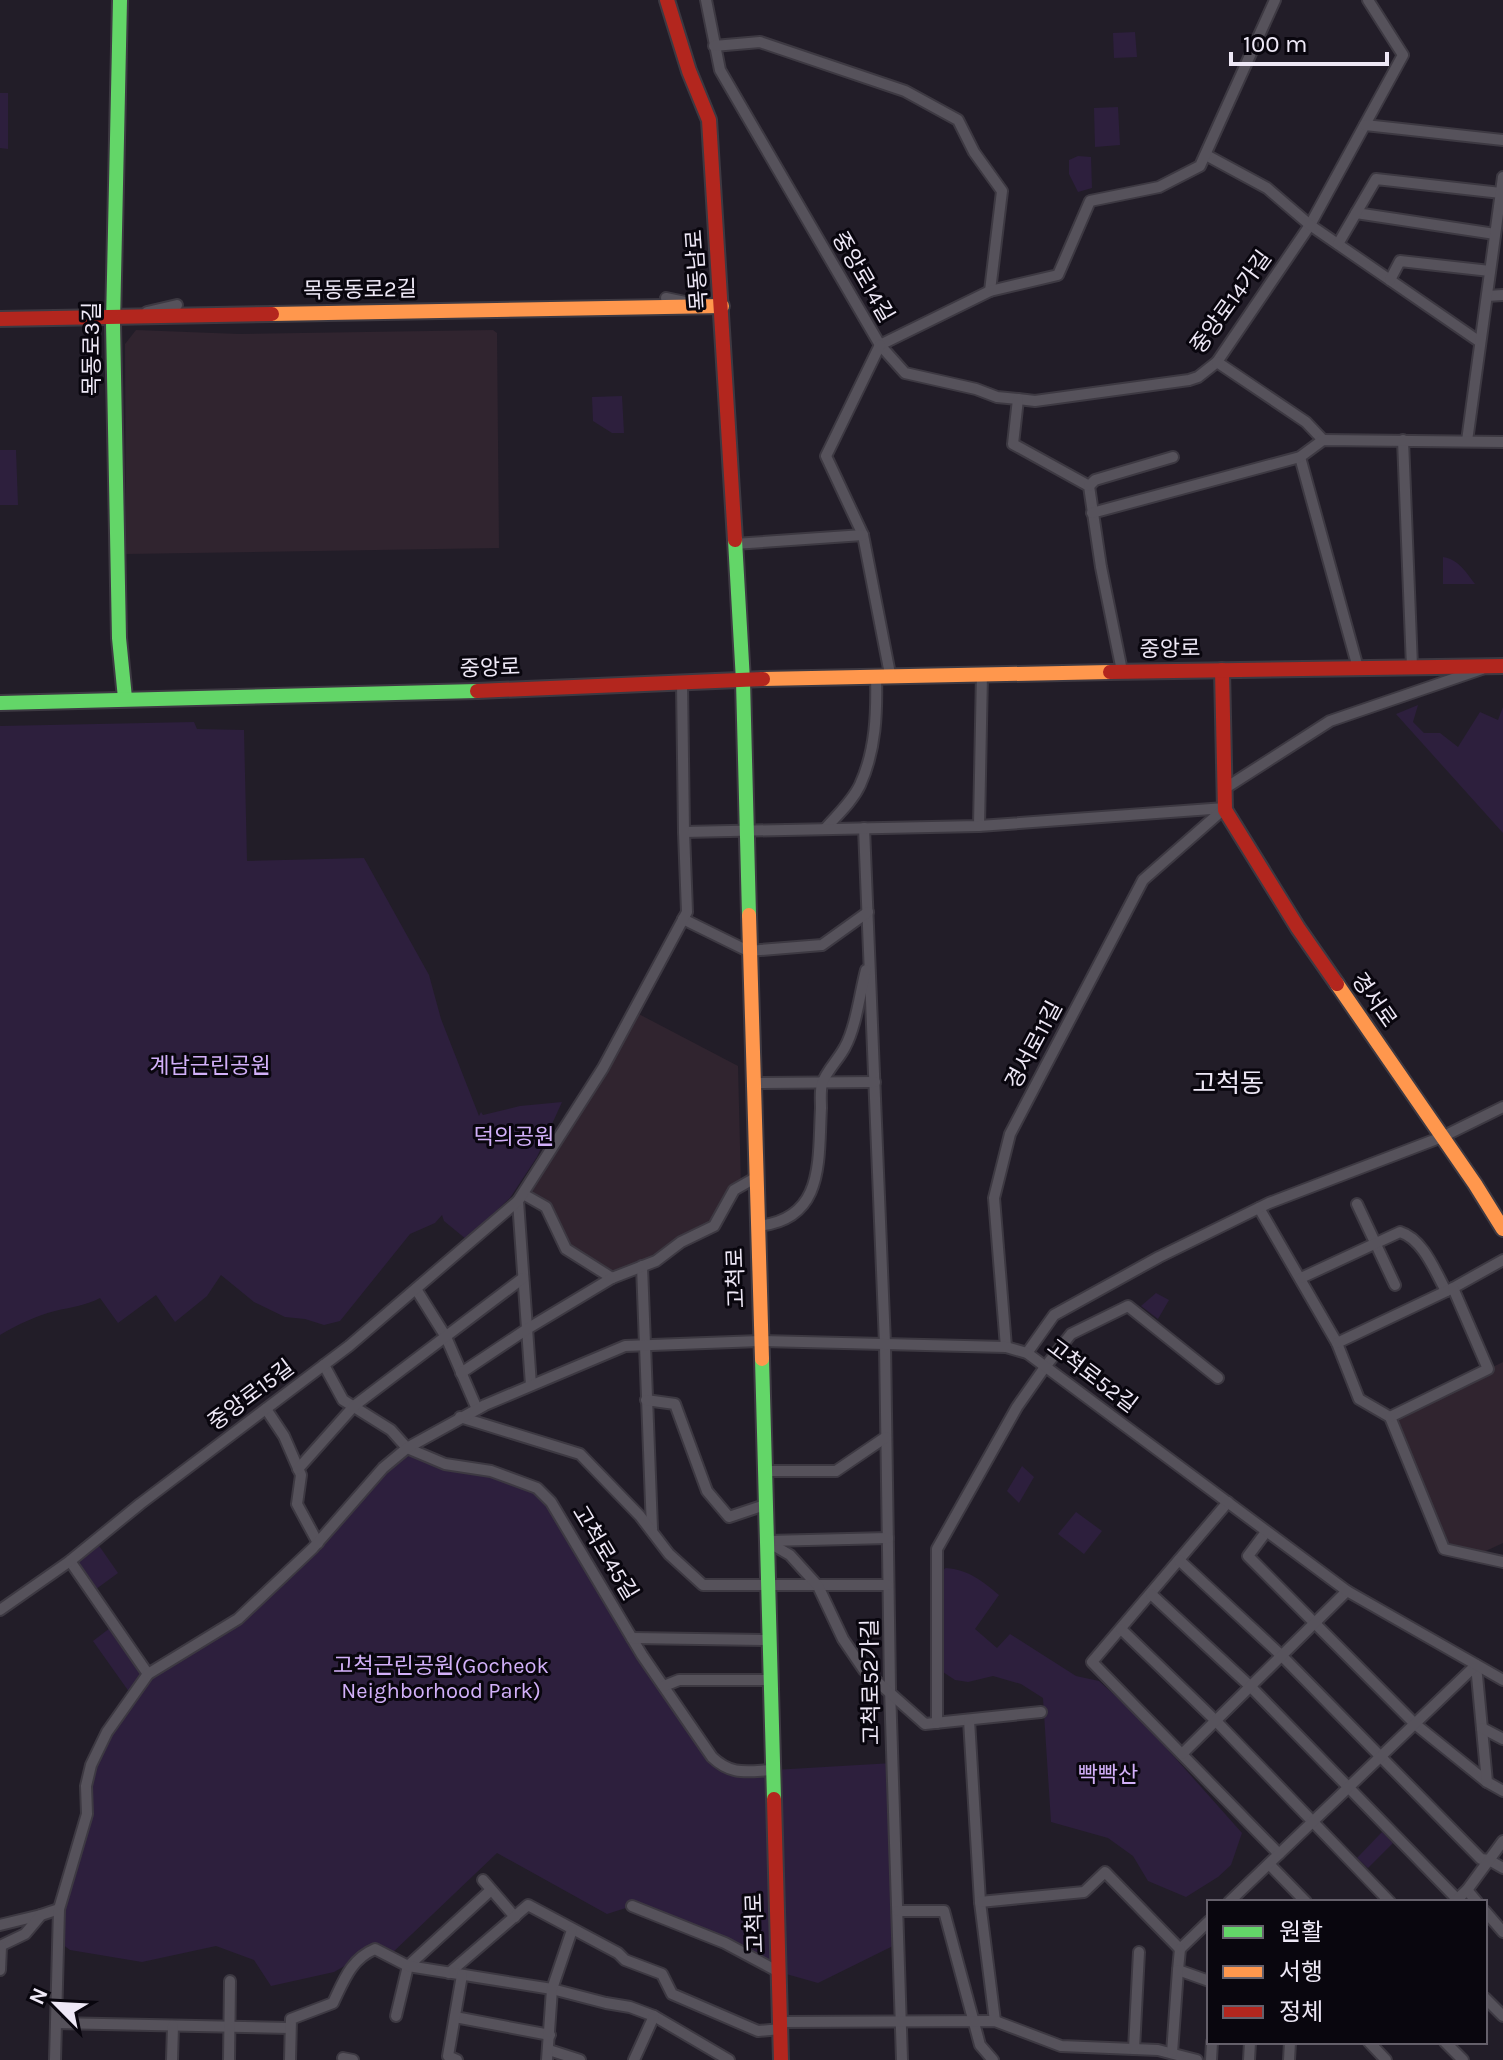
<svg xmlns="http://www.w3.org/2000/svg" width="1503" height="2060" font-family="Karla,'Noto Sans KR',sans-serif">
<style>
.education{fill:#30242f}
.green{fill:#2d1f3d}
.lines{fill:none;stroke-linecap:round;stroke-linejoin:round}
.street-casing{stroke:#3d3942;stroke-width:14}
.fast-casing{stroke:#3d3942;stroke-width:18}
.slow-casing{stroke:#3d3942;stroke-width:18}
.jam-casing{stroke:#3d3942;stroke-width:18}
.street{stroke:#56525b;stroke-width:10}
.fast{stroke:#63d668;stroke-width:14}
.slow{stroke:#ff974d;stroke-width:14}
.jam{stroke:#b3261e;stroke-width:14}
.labels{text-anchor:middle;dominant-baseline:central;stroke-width:6;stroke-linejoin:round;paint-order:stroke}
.street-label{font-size:22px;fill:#eee8f6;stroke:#09060e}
.park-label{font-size:22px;fill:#d2b0f9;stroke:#09060e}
.quarter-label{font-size:26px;fill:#eee8f6;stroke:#09060e}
</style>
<rect width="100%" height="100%" fill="#221d28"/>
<!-- education -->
<g class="education">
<polygon points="136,330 239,334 493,330 497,333 499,548 126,554 125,344"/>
<polygon points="633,1011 738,1066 741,1186 714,1226 656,1261 612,1278 566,1249 546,1207 523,1194"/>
<polygon points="1503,1362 1503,1543 1475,1556 1444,1549 1390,1417"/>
</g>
<!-- green -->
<g class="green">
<polygon points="1135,32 1137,57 1114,58 1113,33"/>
<polygon points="0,93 8,93 8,149 0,148"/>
<polygon points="1118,107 1120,145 1095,147 1094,108"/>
<polygon points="1078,156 1091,157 1092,188 1078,192 1069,174 1069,160"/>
<polygon points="622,396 624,433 612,433 593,421 592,397"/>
<polygon points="0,450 16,450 18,505 0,505"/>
<path d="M1443,557C1458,559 1466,572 1475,584H1443Z"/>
<polygon points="1418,705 1413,722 1424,733 1440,733 1458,747 1480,712 1498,720 1503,707 1503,833 1396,714"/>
<path d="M194,722L197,729L244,730L247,861L364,858L429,975L441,1019L479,1116L481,1112L483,1115L520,1106L562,1102L537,1157L510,1198L466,1239L444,1221L442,1215L435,1223L410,1234L340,1321L324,1325L305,1319L285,1317L254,1302L221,1275L207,1296L175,1322L156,1295L118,1323L100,1298C85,1306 71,1307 55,1311C35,1316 17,1325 0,1335V726Z"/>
<polygon points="1156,1293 1169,1300 1158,1319 1141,1306"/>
<polygon points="407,1448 537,1488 642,1655 724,1769 773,1770 893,1763 899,1943 818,1983 779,1972 632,1906 607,1914 497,1853 390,1955 375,1949 334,1972 271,1986 254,1960 216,1946 142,1962 70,1950 58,1941 91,1765 132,1696 93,1641 114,1625 148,1673 238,1619"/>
<polygon points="1022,1466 1034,1477 1019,1503 1007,1491"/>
<polygon points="1076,1512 1102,1531 1084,1554 1058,1534"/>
<polygon points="95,1540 118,1573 92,1592 70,1561"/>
<path d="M946,1568C969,1570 981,1580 999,1595L975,1629L997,1648L1010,1634L1076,1676L1099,1681L1138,1716L1242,1833L1231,1865L1218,1877L1186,1897L1148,1881L1133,1856L1108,1838L1051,1822L1043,1698L1021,1684L993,1676L968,1682L955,1680L937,1668V1573Z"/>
<polygon points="1382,1832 1393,1843 1368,1868 1357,1858"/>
</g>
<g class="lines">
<defs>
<g id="street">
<polyline points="706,0 720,70 880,345 905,373 976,389 997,397 1018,399 1035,401 1189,380 1198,377 1217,362 1310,225 1403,55 1368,0"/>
<polyline points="714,46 760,42 905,91 958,120 974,152 1002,191 990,291"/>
<polyline points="1365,125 1503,140"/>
<polyline points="1206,155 1267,188 1310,225 1480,342"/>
<polyline points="1356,213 1495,234"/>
<polyline points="1338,244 1376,179 1501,193"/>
<polyline points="1390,280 1400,261 1490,271"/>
<polyline points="1487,296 1503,295"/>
<polyline points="666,298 685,302"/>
<polyline points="147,312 177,305"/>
<polyline points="880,345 990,291 1058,275 1090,201 1159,187 1200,166 1275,0"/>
<polyline points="880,345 826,456 863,535 890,674"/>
<polyline points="1217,362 1306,422 1323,440"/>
<polyline points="1018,399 1013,444 1089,486 1101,567 1122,671"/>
<polyline points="1403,440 1412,667"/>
<polyline points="1467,441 1503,177"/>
<polyline points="1300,457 1358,668"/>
<polyline points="1089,486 1095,480 1173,457"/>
<polyline points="1092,513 1300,457 1323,440 1503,442"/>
<polyline points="734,544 863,535"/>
<polyline points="1224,789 1330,721 1482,669"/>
<polyline points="979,826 982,673"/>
<polyline points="864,828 885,1344 890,1688 902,2060"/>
<path d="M825,829C837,815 852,802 860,785C876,750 877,712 876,675"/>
<polyline points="684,832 979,826 1225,808"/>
<polyline points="683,919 748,951 822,945 868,912"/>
<polyline points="752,1083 875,1082"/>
<polyline points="523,1194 546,1207 566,1249 612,1278"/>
<polyline points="518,1201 531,1385"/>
<polyline points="1357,1204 1395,1285"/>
<polyline points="1259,1208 1337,1343 1359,1399 1390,1417 1444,1549 1503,1562"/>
<path d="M757,1226C825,1220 818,1161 821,1108C821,1101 820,1091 822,1084C826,1071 839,1059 845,1047C856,1027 860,993 866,970"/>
<polyline points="642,1266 652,1529"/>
<path d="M1301,1278L1400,1232C1423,1239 1435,1271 1446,1291"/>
<polyline points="416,1289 446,1337 477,1409"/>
<polyline points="1337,1343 1453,1288 1503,1260"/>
<polyline points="1006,1347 994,1198 1010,1134 1143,880 1225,808"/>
<polyline points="1027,1353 1054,1315 1159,1257 1269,1203 1442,1137 1503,1107"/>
<path d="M324,1365L343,1400L391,1430L407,1448L445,1464L491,1471L537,1488L551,1502L642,1655L712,1757C732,1776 747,1771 773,1770"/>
<polyline points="461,1373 527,1329 612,1278 656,1261 681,1242 714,1226 734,1190 755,1178"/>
<polyline points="646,1400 675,1404 707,1491 729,1517 765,1505"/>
<polyline points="266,1409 284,1436 301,1475 297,1504 318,1543"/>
<polyline points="460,1417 580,1454 640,1516 669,1554 703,1585 888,1585"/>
<polyline points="1390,1417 1488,1369 1453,1288"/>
<polyline points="298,1469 354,1406 523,1278"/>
<polyline points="764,1471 836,1471 886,1437"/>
<polyline points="1228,1502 1092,1662 1279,1854"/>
<polyline points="1266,1532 1248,1556 1415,1724 1487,1782 1503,1791"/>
<polyline points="766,1541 790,1555 818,1586 843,1639 864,1670 925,1724 1041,1712"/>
<polyline points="768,1541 888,1538"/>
<polyline points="1179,1560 1282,1656 1481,1859 1489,1860 1503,1868"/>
<polyline points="70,1561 148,1674"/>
<polyline points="1151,1594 1251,1687 1457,1899"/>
<polyline points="0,1610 70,1561 140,1504 349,1346 518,1201 603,1068 687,912 684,832 682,683"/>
<polyline points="1121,1629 1216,1721 1390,1902"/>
<polyline points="632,1638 769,1640"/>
<polyline points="1476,1665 1487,1782"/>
<polyline points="664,1686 679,1680 770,1680"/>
<polyline points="969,1720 980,1902 995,2021"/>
<polyline points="937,1723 937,1549 1017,1407 1045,1367 1071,1334 1128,1306 1218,1378"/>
<polyline points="1482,1728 1503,1739"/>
<polyline points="1182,1754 1347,1591"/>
<polyline points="1269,1864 1306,1902"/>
<polyline points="483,1880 515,1917"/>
<polyline points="1467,1890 1477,1902"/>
<polyline points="980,1902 1084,1892 1105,1872 1180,1949 1209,1921"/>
<polyline points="1229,1902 1476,1665"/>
<polyline points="1454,1902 1467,1890 1503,1841"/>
<polyline points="632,1906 725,1943 779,1972"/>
<polyline points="898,1911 944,1911 980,2045 993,2060"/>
<polyline points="1485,1911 1503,1932"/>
<polyline points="0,1925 41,1915"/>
<polyline points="0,1946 25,1934 41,1915 59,1909"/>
<polyline points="1180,1949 1178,1970 1209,1981"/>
<polyline points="0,1970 1,1947"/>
<polyline points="449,1973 528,1905 618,1953 625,1960 662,1974 672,1994 758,2031 781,2029"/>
<polyline points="1485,1998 1503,2016"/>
<polyline points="396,2016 408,1966 491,1890"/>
<polyline points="455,2017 550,2035"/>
<polyline points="780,2022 995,2021 1061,2046 1158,2050 1197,2060"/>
<polyline points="56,2023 290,2028"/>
<polyline points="1369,2042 1386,2060"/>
<polyline points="1445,2042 1463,2060"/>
<polyline points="1134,2049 1139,1952"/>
<polyline points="549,2050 580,2060"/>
<polyline points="1172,2053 1178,1970"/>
<polyline points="343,2058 353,2060"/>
<polyline points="55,2060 59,1909 87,1814 86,1786 91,1765 107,1732 148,1674 238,1619 313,1548 383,1468 407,1448 485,1405 625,1346 760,1341 1006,1347 1027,1353 1347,1591 1503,1680"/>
<polyline points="172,2060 173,2026"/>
<polyline points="229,2060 230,1981"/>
<path d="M290,2060L291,2019L333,2003C344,1980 351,1959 375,1949L408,1966L552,1989L606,2003L630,2007L654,2016L729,2060"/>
<polyline points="457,2060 448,2056 462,1975"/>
<polyline points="547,2060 552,1989 572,1930"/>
<polyline points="634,2060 654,2016"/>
<polyline points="1211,2060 1212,2042"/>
<polyline points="1249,2060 1250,2042"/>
<polyline points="1289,2060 1290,2042"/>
</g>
<g id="fast">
<polyline points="120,0 113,323 119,638 125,698"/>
<polyline points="735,540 743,681 749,915"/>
<polyline points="0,703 477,691"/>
<polyline points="762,1359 774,1799"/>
</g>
<g id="slow">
<polyline points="272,314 722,306"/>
<polyline points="763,679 1110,672"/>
<polyline points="749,915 762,1359"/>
<polyline points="1337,984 1475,1184 1503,1229"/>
</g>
<g id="jam">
<polyline points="667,0 689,71 709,120 735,540"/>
<polyline points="0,319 272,314"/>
<polyline points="1222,670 1225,810 1298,928 1337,984"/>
<polyline points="1110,672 1503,666"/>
<polyline points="477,691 763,679"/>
<polyline points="774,1799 781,2060"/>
</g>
</defs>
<!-- street casing -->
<use href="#street" class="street-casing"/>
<!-- fast casing -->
<use href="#fast" class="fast-casing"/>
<!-- slow casing -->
<use href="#slow" class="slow-casing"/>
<!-- jam casing -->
<use href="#jam" class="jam-casing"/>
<!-- street -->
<use href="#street" class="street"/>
<!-- fast -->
<use href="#fast" class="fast"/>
<!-- slow -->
<use href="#slow" class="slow"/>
<!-- jam -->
<use href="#jam" class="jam"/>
</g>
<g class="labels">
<!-- street labels -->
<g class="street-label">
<text transform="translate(697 270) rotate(-94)">목동남로</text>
<text transform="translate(863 277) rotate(60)">중앙로14길</text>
<text transform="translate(360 290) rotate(-1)">목동동로2길</text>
<text transform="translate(1231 302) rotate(-54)">중앙로14가길</text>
<text transform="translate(92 349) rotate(-90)">목동로3길</text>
<text transform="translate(1170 649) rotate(-1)">중앙로</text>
<text transform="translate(490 668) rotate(-2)">중앙로</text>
<text transform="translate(1374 1000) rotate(55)">경서로</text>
<text transform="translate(1034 1045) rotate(-62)">경서로11길</text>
<text transform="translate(736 1278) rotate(-92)">고척로</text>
<text transform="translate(1092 1376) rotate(37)">고척로52길</text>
<text transform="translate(251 1395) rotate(-37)">중앙로15길</text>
<text transform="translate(605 1553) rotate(59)">고척로45길</text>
<text transform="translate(871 1682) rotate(-91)">고척로52가길</text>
<text transform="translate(755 1923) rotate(-92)">고척로</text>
</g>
<!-- park labels -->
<g class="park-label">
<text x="210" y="1066">계남근린공원</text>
<text x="514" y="1137">덕의공원</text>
<text x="441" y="1666">고척근린공원(Gocheok<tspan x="441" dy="25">Neighborhood Park)</tspan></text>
<text x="1108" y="1775">빡빡산</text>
</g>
<!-- quarter labels -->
<g class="quarter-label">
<text x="1228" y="1083">고척동</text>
</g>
</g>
<!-- legend -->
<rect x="1207" y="1900" width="280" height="144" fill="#09060e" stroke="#65606b" stroke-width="2"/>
<rect x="1223" y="1926" width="40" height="12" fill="#63d668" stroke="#65606b" stroke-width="2"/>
<text x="1279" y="1940" font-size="24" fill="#eee8f6">원활</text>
<rect x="1223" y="1966" width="40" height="12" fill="#ff974d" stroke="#65606b" stroke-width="2"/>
<text x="1279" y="1980" font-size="24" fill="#eee8f6">서행</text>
<rect x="1223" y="2006" width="40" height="12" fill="#b3261e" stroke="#65606b" stroke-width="2"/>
<text x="1279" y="2020" font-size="24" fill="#eee8f6">정체</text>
<!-- north arrow -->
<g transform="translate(56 2004) rotate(294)" stroke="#09060e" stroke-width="6" paint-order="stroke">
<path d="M0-6L14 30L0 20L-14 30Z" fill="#eee8f6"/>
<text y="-12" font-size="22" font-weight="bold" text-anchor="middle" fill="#eee8f6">N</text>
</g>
<!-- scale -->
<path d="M1231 52v12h156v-12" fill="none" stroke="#eee8f6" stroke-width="4"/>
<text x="1243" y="52" font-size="24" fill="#eee8f6" stroke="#09060e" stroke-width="6" paint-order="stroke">100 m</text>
</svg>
